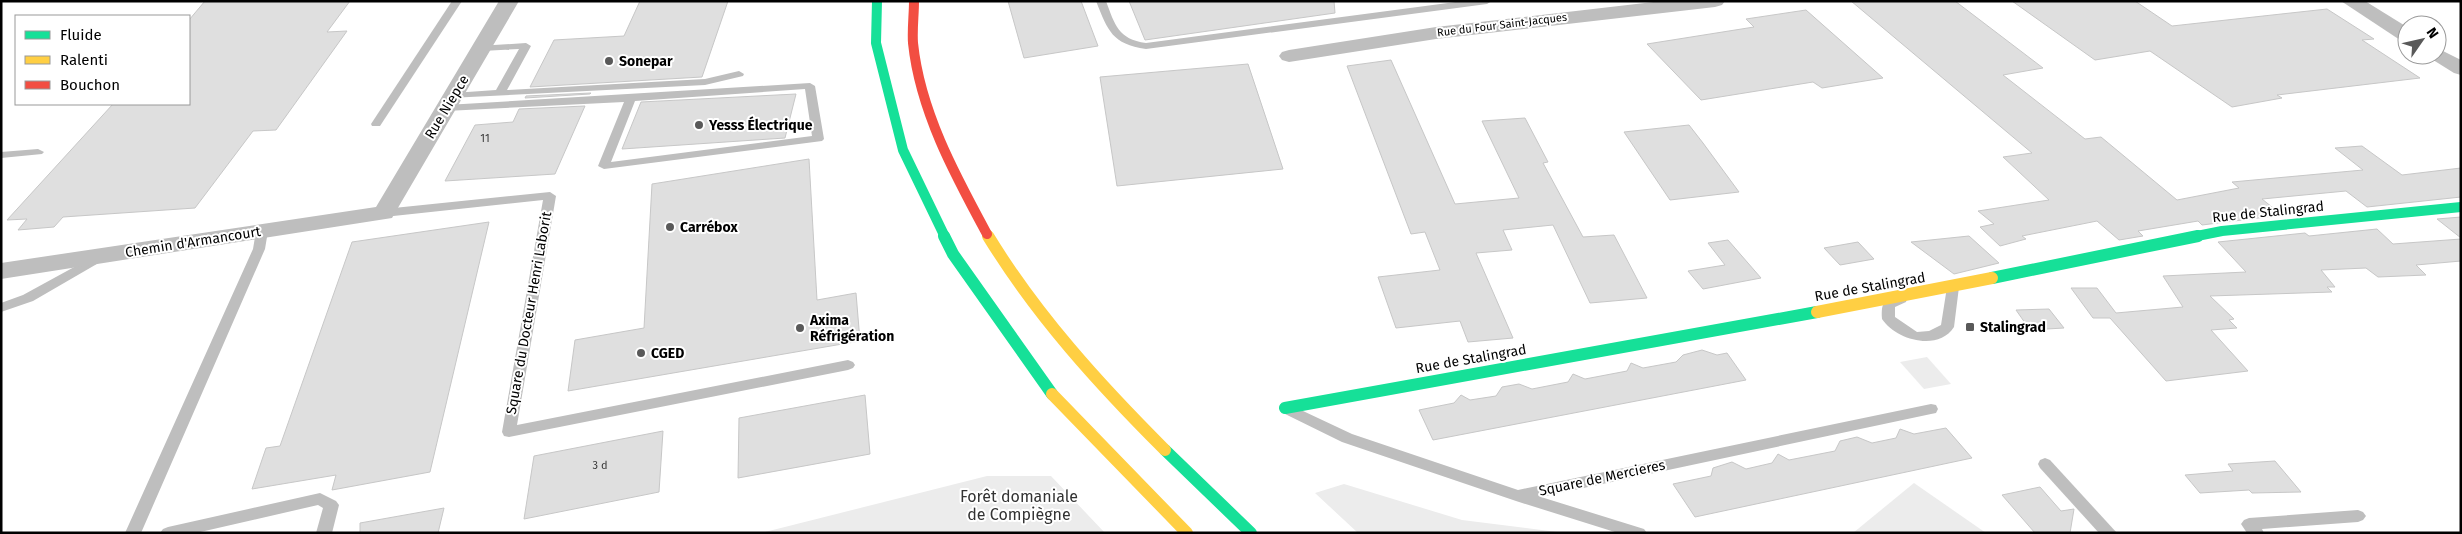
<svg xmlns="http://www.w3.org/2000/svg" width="2462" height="534" font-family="'Fira Sans',sans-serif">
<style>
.green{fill:#ececec}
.building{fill:#dfdfdf;stroke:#c7c7c7}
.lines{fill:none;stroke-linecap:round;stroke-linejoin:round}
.lane{fill:#bebebe;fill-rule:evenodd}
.street{fill:#bebebe;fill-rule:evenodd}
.fast-far1{stroke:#16e098;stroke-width:10}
.fast{stroke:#16e098;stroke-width:12}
.slow-far1{stroke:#ffcf43;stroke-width:10}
.slow{stroke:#ffcf43;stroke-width:12}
.jam{stroke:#f24e42;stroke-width:10}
.poi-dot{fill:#595959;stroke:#fff;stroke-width:2}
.labels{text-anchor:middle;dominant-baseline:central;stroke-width:4;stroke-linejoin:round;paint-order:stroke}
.far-street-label{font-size:11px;fill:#000;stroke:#fff}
.number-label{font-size:11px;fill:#383838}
.poi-label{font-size:14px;font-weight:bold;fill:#000;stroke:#fff;text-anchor:start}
.street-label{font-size:14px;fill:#000;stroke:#fff}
.near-park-label{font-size:16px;fill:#333;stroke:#fff}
</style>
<rect width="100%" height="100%" fill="#fff"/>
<!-- green -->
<g class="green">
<polygon points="1927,357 1951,384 1924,389 1900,362"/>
<polygon points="987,476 1051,476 1105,533 761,533"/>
<polygon points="1914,483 1986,533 1853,533"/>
<polygon points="1344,484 1462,520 1565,533 1358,533 1315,493"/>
</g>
<!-- building -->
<g class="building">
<polygon points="205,1 350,1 327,32 347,31 276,130 253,131 195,208 63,217 54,227 18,230 27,219 7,220 113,104 189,104 189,20"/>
<polygon points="640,1 728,1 702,77 530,87 554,40 624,36"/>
<polygon points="1008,1 1081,1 1098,46 1024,58"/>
<polygon points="1129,1 1334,1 1335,13 1145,40"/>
<polygon points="1851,1 1955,1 2043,68 2003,75 2085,139 2101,137 2177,200 2239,188 2232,182 2363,170 2335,148 2362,146 2402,175 2461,168 2461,197 2367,207 2346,191 2262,199 2282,215 2202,225 2198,221 2138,231 2143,236 2119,240 2097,221 2022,236 2026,239 2000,246 1980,227 1994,224 1978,211 2049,200 2003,157 2032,153"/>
<polygon points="2012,1 2135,1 2172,26 2327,9 2374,39 2362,40 2420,78 2277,95 2282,98 2232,107 2150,51 2095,60"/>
<polygon points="1806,10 1883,78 1822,88 1813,82 1701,100 1647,44 1754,27 1746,19"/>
<polygon points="1391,60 1455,204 1519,198 1482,121 1525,118 1548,162 1543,163 1583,237 1614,235 1647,298 1590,303 1553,225 1503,230 1512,250 1476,253 1513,338 1468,342 1460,321 1396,328 1378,277 1440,270 1425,232 1411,234 1347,66"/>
<polygon points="1248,64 1283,169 1117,186 1100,77"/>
<polygon points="591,93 590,94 525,98 526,96"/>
<polygon points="796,94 785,138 622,149 641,102"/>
<polygon points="585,106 555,174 445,181 475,125 513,122 519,109"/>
<polygon points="1689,125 1703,143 1739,192 1670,200 1624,132"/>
<polygon points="809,159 817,300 856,293 860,341 568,391 575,340 644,328 652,184"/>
<polygon points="2461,217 2461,238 2437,219"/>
<polygon points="489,222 430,472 332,490 336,475 252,489 266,448 280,446 352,242"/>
<polygon points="2377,229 2393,244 2461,239 2461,261 2416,265 2426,275 2378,277 2366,268 2321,270 2335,287 2327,287 2332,292 2210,296 2234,319 2229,320 2237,328 2211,330 2248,371 2166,381 2110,318 2093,318 2071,288 2097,288 2116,313 2183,307 2163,276 2246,272 2218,242 2305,233 2309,236"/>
<polygon points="1969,236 1999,263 1954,274 1911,242"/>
<polygon points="1728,240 1761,278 1703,289 1688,271 1725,265 1708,243"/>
<polygon points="1858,242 1874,259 1840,265 1824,248"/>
<polygon points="2049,309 2064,328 2030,330 2016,310"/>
<polygon points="1702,350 1717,355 1727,353 1746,380 1433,440 1419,410 1454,403 1461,395 1470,400 1496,396 1502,387 1519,384 1532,389 1568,382 1573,374 1585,379 1627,371 1631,363 1643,368 1676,362 1683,355"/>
<polygon points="865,395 870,454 738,478 739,418"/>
<polygon points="1946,428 1972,458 1695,517 1673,484 1711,476 1713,468 1732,462 1746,469 1772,463 1778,454 1789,460 1835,451 1840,441 1857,437 1872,443 1896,438 1900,429 1914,434"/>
<polygon points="663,431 659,492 524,519 534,456"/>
<polygon points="2275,461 2301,492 2252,493 2249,490 2200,493 2185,475 2233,471 2228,464"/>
<polygon points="2040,487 2061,511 2074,509 2070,533 2035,533 2002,495"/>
<polygon points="444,508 438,533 360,533 360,523"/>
</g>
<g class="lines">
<!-- lane -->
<g class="lane">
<polygon points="452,1 462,1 380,126 372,126 371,124"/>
<path d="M1096,1H1106C1115,25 1118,39 1146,43L1463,1H1492L1487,4L1146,49C1112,44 1108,31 1096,1Z"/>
<polygon points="526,43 531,46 507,90 705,79 739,71 744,74 743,76 705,85 449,98 448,96 449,94 453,93 496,90 519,49 482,51 477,48 478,46"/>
<path d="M810,83L815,86L824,139L822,141L604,169L598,166L624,102L446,111L441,108L446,105ZM805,89L812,136L611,162L635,101Z"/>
<polygon points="38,149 44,152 42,154 1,158 1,152"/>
<polygon points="550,192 556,196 517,425 848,360 853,362 855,365 853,368 848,370 509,437 504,436 502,432 543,200 384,217 378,213 384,209"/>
<polygon points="262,227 268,231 265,249 141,533 125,533 253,249 256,231"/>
<polygon points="98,254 102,255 104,258 102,261 33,301 1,312 1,303 23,295"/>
<path d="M1953,283L1959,287L1954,327C1938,352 1896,340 1882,319C1881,301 1884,300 1901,295L1907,299L1906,302L1895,307V317L1917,332L1929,331L1941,325L1947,287Z"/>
<polygon points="1286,403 1352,434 1518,490 1931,404 1936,405 1938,409 1936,413 1931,414 1541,497 1644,529 1647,533 1618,533 1516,501 1342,442 1281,412 1279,408 1281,404"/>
<polygon points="2045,458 2050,460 2117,533 2099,533 2040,468 2038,464 2040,460"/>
<polygon points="320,493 336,501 339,505 332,533 316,533 323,508 318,505 196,533 160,533 163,529 168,527"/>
<polygon points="2358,510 2363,512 2366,516 2363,520 2358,522 2262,529 2264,533 2247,533 2241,524 2244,520 2249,518"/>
</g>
<!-- street -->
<g class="street">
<polygon points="499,1 519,1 392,218 1,279 1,263 376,207"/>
<polygon points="1662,1 1725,1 1722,5 1715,7 1436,39 1289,62 1282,60 1279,56 1282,52 1289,50 1436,27"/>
<polygon points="2341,1 2365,1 2407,27 2407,42 2400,40"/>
<polygon points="2437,48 2461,60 2461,75 2454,73 2430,58 2427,55 2437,55"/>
</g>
<!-- fast-far1 -->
<g class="fast-far1">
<polyline points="877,1 876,43 903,150 945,237"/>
<polyline points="2192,237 2222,231 2461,207"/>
</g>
<!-- fast -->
<g class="fast">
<polyline points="944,236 953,254 1052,394"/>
<polyline points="1992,278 2198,236"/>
<polyline points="1285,408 1817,312"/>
<polyline points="1165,450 1251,533"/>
</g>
<!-- slow-far1 -->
<polyline class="slow-far1" points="987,234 989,237"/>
<!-- slow -->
<g class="slow">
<path d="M988,236C1037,316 1099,384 1165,450"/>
<polyline points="1817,312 1992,278"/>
<polyline points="1052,394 1187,533"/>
</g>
<!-- jam -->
<path class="jam" d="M914,1C914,15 912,29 913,43C920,111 955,175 987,234"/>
</g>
<!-- markers -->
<g class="poi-dot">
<circle cx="609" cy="61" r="5"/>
<circle cx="699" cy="125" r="5"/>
<circle cx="670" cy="227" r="5"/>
<rect x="1965" y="322" width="10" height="10" rx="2.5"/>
<circle cx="800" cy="328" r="5"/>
<circle cx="641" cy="353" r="5"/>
</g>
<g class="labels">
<!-- far-street labels -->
<g class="far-street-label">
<text transform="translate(1502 25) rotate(-7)">Rue du Four Saint-Jacques</text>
</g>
<!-- number labels -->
<g class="number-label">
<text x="485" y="138">11</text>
<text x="600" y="465">3 d</text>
</g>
<!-- poi labels -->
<g class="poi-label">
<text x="619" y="61">Sonepar</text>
<text x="709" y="125">Yesss Électrique</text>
<text x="680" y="227">Carrébox</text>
<text x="810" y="320">Axima<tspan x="810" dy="16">Réfrigération</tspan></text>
<text x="1980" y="327">Stalingrad</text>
<text x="651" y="353">CGED</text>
</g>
<!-- street labels -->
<g class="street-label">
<text transform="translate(447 107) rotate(-59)">Rue Niepce</text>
<text transform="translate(2268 212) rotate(-6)">Rue de Stalingrad</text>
<text transform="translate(193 242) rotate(-9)">Chemin d'Armancourt</text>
<text transform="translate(1870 287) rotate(-10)">Rue de Stalingrad</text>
<text transform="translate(529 313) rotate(-80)">Square du Docteur Henri Laborit</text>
<text transform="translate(1471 359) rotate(-10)">Rue de Stalingrad</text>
<text transform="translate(1602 478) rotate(-12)">Square de Mercieres</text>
</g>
<!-- near-park labels -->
<g class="near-park-label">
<text x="1019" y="496">Forêt domaniale<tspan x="1019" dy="18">de Compiègne</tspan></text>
</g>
</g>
<!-- border -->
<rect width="2462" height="534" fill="none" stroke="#000000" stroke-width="5"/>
<!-- legend -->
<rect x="15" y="15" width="175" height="90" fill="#ffffff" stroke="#999999"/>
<rect x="25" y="31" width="25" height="8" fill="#16e098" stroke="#999999"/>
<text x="60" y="40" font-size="15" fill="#000000">Fluide</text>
<rect x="25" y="56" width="25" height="8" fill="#ffcf43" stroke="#999999"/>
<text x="60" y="65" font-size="15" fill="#000000">Ralenti</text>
<rect x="25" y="81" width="25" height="8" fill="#f24e42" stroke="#999999"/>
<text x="60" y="90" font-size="15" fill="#000000">Bouchon</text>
<!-- north arrow -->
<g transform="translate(2422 40) rotate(56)"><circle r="24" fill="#ffffff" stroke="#999999"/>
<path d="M0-4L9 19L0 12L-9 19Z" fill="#595959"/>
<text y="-8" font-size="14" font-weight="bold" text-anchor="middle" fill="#000000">N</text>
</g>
</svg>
